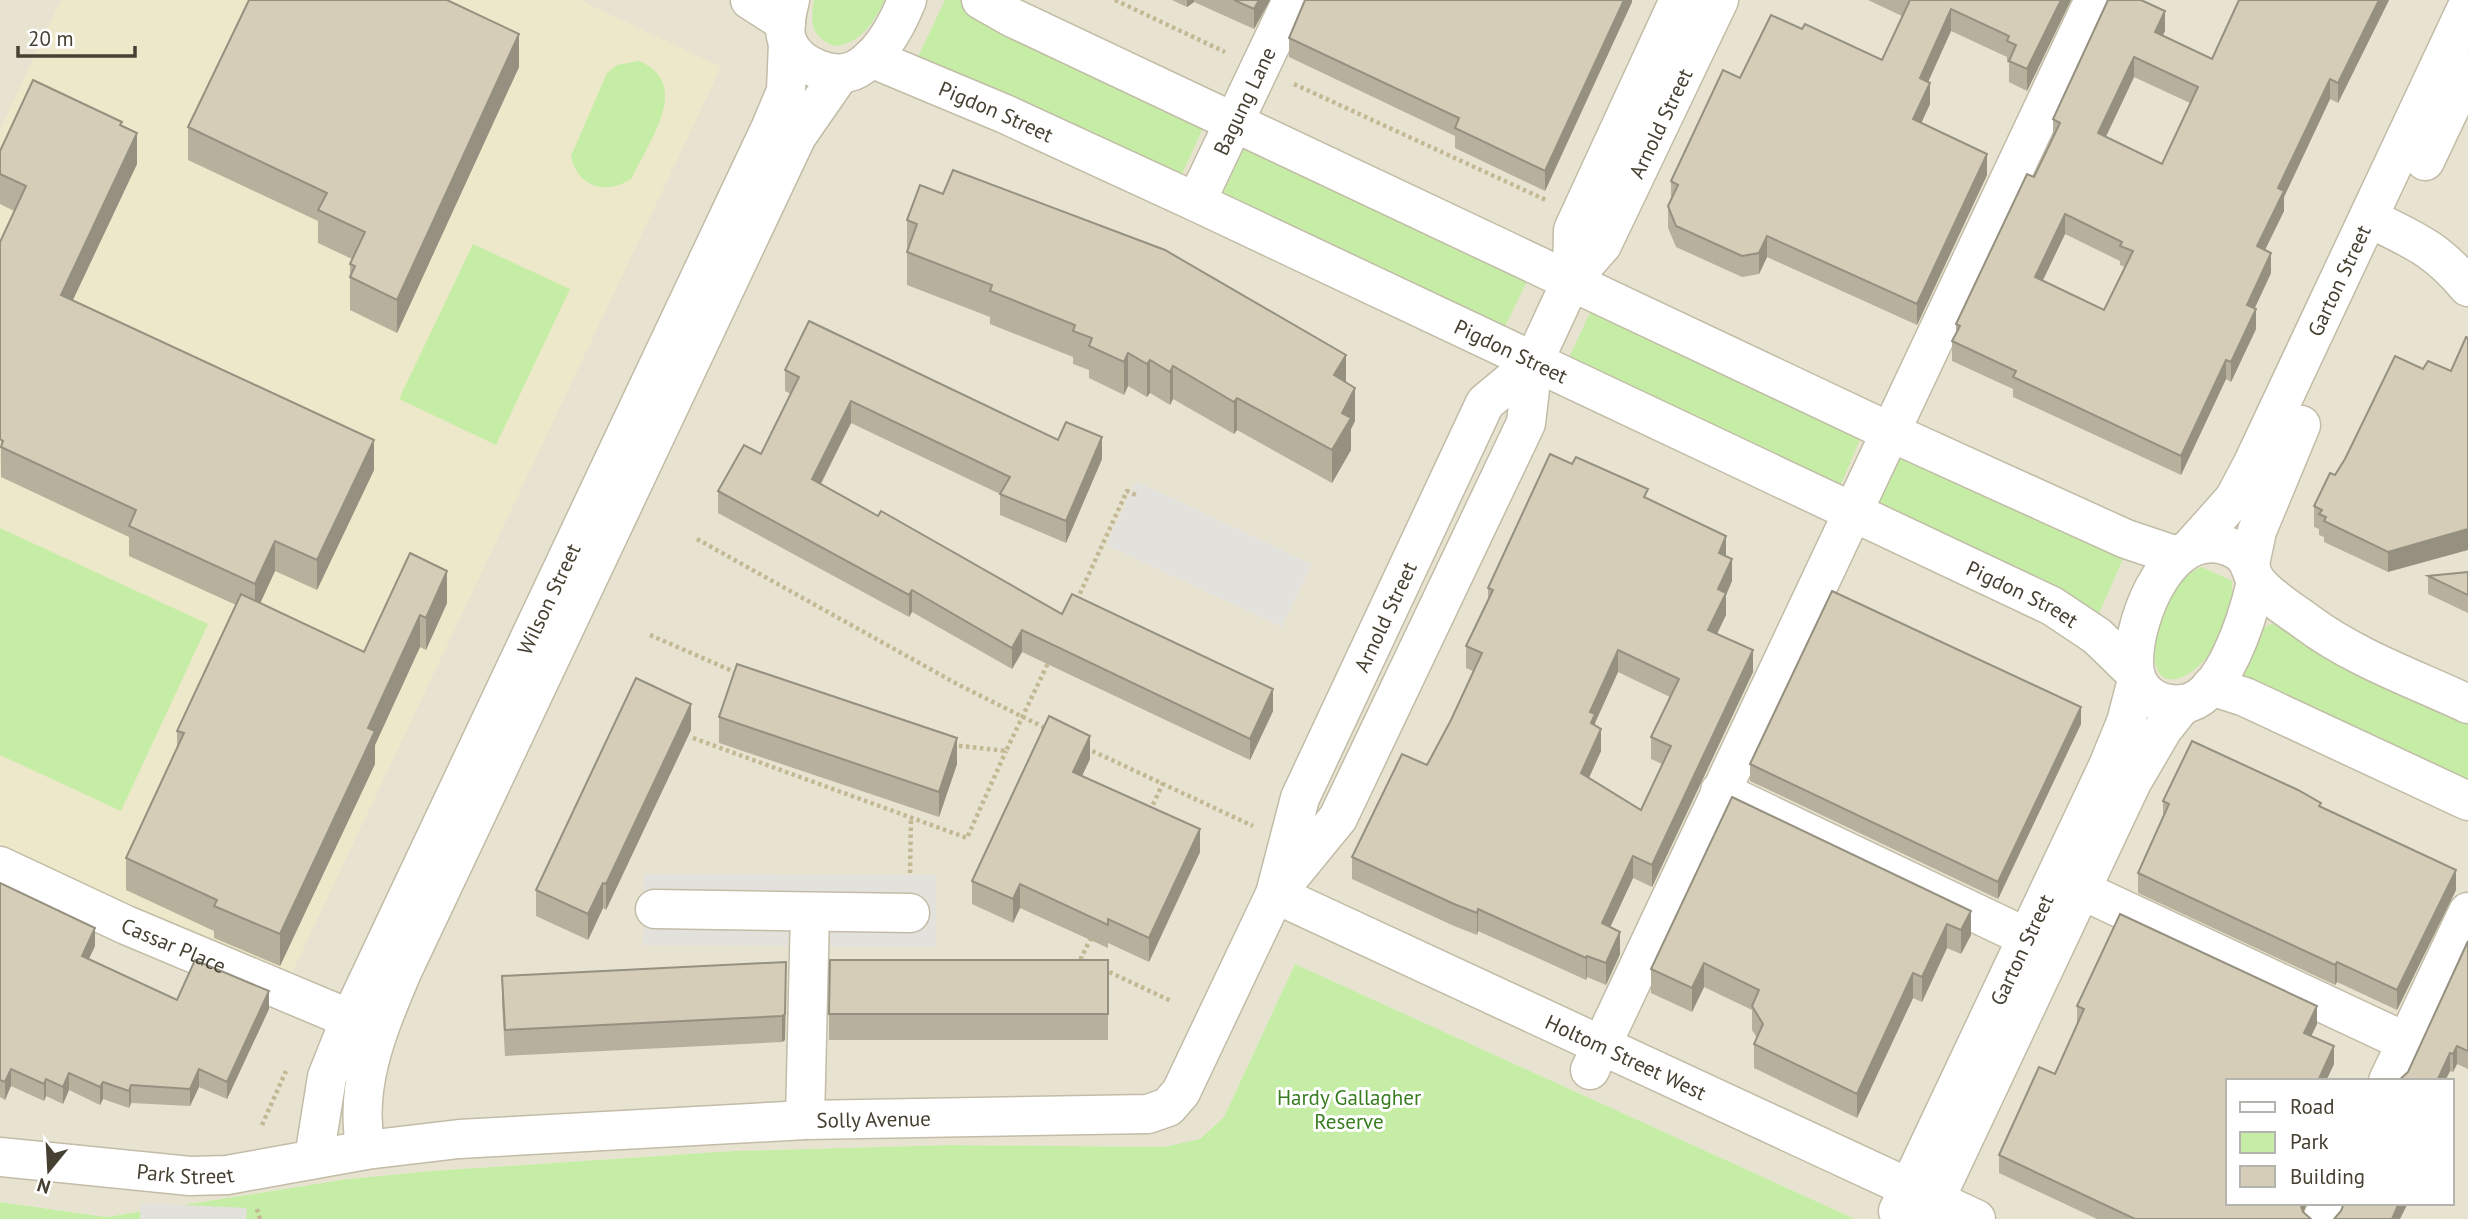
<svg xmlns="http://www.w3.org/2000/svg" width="2468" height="1219" font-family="'PT Sans',sans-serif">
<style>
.residential{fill:#e8e3d0;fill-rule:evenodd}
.education{fill:#eee8ca}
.green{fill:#c5eda6}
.parking{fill:#e3e1dc}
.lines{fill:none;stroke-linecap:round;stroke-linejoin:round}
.minor-casing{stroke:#c2bca7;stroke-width:41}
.path{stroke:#c3b894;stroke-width:4.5;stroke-dasharray:3.5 3.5;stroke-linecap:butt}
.minor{stroke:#fff;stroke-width:38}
.wall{fill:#b7b09d;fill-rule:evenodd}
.shaded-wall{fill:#959080}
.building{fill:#d5cdb7;stroke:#959080;stroke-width:2;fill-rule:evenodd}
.labels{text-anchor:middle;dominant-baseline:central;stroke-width:6;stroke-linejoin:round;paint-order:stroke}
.street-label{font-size:21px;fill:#454032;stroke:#fff}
.park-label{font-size:21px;fill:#387d20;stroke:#fff}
</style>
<rect width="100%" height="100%" fill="#f3f0e2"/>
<!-- residential -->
<path class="residential" d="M0,0H2468V1219H1855L1295,964L1224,1117L1200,1139L1184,1144L1165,1147L949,1145L733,1151L431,1171L348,1179L106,1217L0,1202ZM2228,1081H2452V1203H2228Z"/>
<!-- education -->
<polygon class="education" points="61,0 579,0 721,67 286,985 0,850 0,130"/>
<!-- green -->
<g class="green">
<path d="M814,0H885C874,21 861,44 835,46C811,38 810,23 814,0Z"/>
<polygon points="945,0 964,0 1207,119 1178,183 915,63"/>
<path d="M639,61C693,84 649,141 632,178C607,196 577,187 571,156L607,73L617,65Z"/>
<polygon points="1248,139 1531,273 1501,335 1219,202"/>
<polygon points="473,244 570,289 496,445 399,399"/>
<polygon points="1594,304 1861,437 1842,482 1837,488 1567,362"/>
<polygon points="1901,455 2126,552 2096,620 1878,507 1896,459"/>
<polygon points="0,528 208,624 121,811 0,755"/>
<path d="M2202,567L2232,581C2238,670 2126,732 2162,616C2168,596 2183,574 2202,567Z"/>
<path d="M2270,624L2282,625L2468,713V792L2242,681C2240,665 2256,632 2270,624Z"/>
<polygon points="1295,964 1855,1219 0,1219 0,1202 106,1217 348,1179 431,1171 733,1151 949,1145 1164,1147 1200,1139 1224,1117"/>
</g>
<!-- parking -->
<g class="parking">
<polygon points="1136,481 1312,564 1282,627 1106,545"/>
<polygon points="644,874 936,875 936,947 643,945"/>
<polygon points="141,1203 247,1208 246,1219 140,1219"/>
</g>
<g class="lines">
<defs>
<g id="minor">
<polyline points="750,0 786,23"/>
<path d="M790,0C787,13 782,29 788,43C798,66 835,81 857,69C881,55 897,25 907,0"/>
<polyline points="981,0 1011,17 1888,431 2126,539 2177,556"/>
<path id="s1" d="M871,58L1005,114L1196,202L2052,606L2097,636L2134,672"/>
<polyline points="2425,161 2468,70"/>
<path id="s2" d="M1196,202L1292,0"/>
<path d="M2369,218C2413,240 2436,248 2468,287"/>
<polyline points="1572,279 1573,230 1679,0"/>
<path id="s3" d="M2193,545L2234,499L2252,465L2468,5"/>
<polyline points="2250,564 2257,531 2301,425"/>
<path d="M2256,582C2248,616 2224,699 2183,704C2155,707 2134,690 2134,663C2133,617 2171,523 2230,547C2254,557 2248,572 2258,583C2270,598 2292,611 2308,623C2355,658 2415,679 2468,704"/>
<polyline points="2211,686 2245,697 2468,801"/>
<polyline points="1720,791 2051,949"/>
<path id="s4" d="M0,866L126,925L350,1019"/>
<polyline points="2060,880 2406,1042"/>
<path id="s5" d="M1284,884L1338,818L1526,423L1533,363L1572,279L1602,245L1719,0"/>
<path id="s6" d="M1275,894L1976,1219"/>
<polyline points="655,909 910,913"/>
<polyline points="1590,1070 2094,0"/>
<polyline points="2388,1081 2468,912"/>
<polyline points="805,1120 810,912"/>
<path d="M366,1150C353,1087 378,1029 402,972L797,136L840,74"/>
<path id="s7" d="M0,1157L190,1176L227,1175L366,1150L459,1139L805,1120L1148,1114L1168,1107L1181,1092L1275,894L1300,798L1485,403L1533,363"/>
<path id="s8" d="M314,1158L327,1077L350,1019L770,129L786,91L788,43"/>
<path id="s9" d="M1898,1211L2108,766L2126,722L2136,684"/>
<polyline points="1926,1219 2132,782 2163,729 2183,704"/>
<polyline points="2322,1219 2330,1203"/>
</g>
</defs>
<!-- minor casing -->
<use href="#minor" class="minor-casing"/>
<!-- path -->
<g class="path">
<polyline points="1115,0 1225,52"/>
<polyline points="1294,84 1546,200"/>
<polyline points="697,539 957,684 1047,729"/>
<polyline points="1077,600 1127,491 1138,496"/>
<polyline points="650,635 737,673"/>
<polyline points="693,738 967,838 1006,751"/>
<polyline points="952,745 1006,751 1050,659"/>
<polyline points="1086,748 1253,826"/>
<polyline points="1150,811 1163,783"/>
<polyline points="910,873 911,818"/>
<polyline points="1089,962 1081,958 1092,936"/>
<polyline points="1103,969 1171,1001"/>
<polyline points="262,1125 286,1071"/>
<polyline points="257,1209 260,1219"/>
</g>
<!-- minor -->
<use href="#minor" class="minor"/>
</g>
<!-- wall -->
<g class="wall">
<polygon points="1172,0 1270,0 1254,29 1194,2 1187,7"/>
<polygon points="1632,0 1632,2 1545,191 1455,148 1455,136 1289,57 1289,38"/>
<polygon points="1868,0 2071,0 2027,91 2009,82 2009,63 2007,62 2007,57 1951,31 1928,82 1930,104 1921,123 1987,175 1917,325 1767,257 1759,274 1742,277 1676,247 1668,228 1668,206 1671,200 1671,181 1740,78 1802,29 1882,60 1902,16"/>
<path d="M2389,0L2338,103L2330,99L2284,197V211L2265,250L2271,273L2254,309L2256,329L2231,382L2226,379L2181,475L2013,397V389L1952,361V341L1956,333V324L2034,177L2053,138V119L2165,31L2162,35L2212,59ZM2134,77L2190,103L2162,164L2106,137ZM2065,234L2120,261V265L2125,267L2104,310L2042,281Z"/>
<polygon points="519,67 397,333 350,310 350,264 352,259 318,243 318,221 188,160 188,127"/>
<polygon points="122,126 137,164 73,300 374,470 317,590 275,571 260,604 364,652 410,553 447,603 426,650 420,647 375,745 375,764 280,966 214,938 214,931 126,890 126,858 177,747 177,731 236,605 129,556 129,537 1,477 0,241 14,211 0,204 0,151"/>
<polygon points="907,220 1346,383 1355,421 1351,429 1351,450 1332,483 1237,430 1234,434 1173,399 1170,405 1150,393 1147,397 1128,386 1124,395 1089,378 1089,370 1073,364 1073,357 990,324 990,317 907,285"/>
<polygon points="2395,356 2388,572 2324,542 2324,537 2319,535 2319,529 2314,527 2314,506 2345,459"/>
<polygon points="785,370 1058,440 1102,459 1066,543 1000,515 1000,494 851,423 821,484 878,516 1062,614 1273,711 1250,760 1022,652 1012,669 912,612 909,617 718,513 718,491 761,454 791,394 785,391"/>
<path d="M1648,498L1726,556L1732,581L1726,595V615L1717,634L1753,672L1652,887L1633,878L1610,927L1620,954L1606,985L1587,977L1586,980L1478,931L1477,935L1454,926L1352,879V857L1427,765L1451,720L1473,671L1466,668V646L1488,601V588ZM1618,672L1670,697L1651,737V759L1662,764L1641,810L1589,778L1601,751L1595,723Z"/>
<polygon points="2468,572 2468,613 2428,594 2428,576"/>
<polygon points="719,717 957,764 939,817 719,743"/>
<polygon points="2081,724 1998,899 1750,781 1750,764"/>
<polygon points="691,730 606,910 603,908 588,940 536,916 536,890"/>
<polygon points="1090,759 1082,776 1200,852 1149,962 1108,943 1108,948 1020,908 1013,923 972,904 972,881"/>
<polygon points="1732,797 1971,935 1961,954 1947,948 1922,1002 1913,998 1857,1118 1754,1068 1754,1044 1757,1038 1752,1030 1752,1010 1704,987 1692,1012 1651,993 1651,969"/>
<polygon points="2163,801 2321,807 2456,890 2397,1010 2337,982 2335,985 2138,893 2138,873 2163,817"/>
<polygon points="0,883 95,946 89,959 177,1000 269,1009 227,1099 199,1087 190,1106 131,1103 129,1108 103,1099 100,1105 69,1090 63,1104 46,1096 44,1101 11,1086 5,1100 0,1097"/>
<polygon points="2468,941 2468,1069 2457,1064 2453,1072 2450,1071 2445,1081 2398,1081 2408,1072"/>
<polygon points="1108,960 1108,1040 829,1040 829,1014"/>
<polygon points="502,976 786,987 785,1040 782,1042 505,1056 502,1002"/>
<polygon points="2077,1006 2317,1024 2311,1036 2334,1064 2326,1081 2228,1081 2303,1212 2311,1219 2097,1219 1999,1173 1999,1155 2055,1074 2077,1024"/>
</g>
<!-- shaded-wall -->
<g class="shaded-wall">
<polygon points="1187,0 1194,0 1194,2 1187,7"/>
<polygon points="1259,0 1270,0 1254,29 1254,9"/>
<polygon points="1624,0 1632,0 1632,2 1545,191 1545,171"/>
<polygon points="2061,0 2071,0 2027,91 2027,69"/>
<polygon points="2379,0 2389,0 2338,103 2338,83"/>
<polygon points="1951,9 1951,31 1920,100 1920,78"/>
<polygon points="2165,11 2165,31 2155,52 2155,32"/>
<polygon points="519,34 519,67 397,333 397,300"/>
<polygon points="2134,57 2134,77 2098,153 2098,133"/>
<polygon points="2330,79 2330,99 2284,197 2284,211 2257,266 2257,246 2278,188"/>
<polygon points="1930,83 1930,104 1913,141 1913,119"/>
<polygon points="137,133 137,164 61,325 61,295"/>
<polygon points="1987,154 1987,175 1917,325 1917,304"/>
<polygon points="2065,214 2065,234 2035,297 2035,277"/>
<polygon points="1767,236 1767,257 1759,274 1759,253"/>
<polygon points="2271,253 2271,273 2247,325 2247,305"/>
<polygon points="2256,309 2256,329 2231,382 2231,362"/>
<polygon points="1128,353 1128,386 1124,395 1124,362"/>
<polygon points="1346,355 1346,388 1334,375"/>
<polygon points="1150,360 1150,393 1147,397 1147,364"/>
<polygon points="2226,360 2226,379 2181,475 2181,456"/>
<polygon points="1173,366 1173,399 1170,405 1170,372"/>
<polygon points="1355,388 1355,421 1351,429 1351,450 1332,483 1332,450 1342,413"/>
<polygon points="1237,398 1237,430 1234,434 1234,402"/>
<polygon points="851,401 851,423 812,501 812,479"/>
<polygon points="1102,437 1102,459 1066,543 1066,521"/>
<polygon points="374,440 374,470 317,590 317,560"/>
<polygon points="2468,529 2468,550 2388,572 2388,552"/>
<polygon points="1726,536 1726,557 1719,553"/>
<polygon points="275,541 275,571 255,614 255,584"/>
<polygon points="1732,559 1732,581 1726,595 1726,615 1708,652 1708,630 1718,589"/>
<polygon points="447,571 447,603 426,650 426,618"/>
<polygon points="912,590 912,612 909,617 909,595"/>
<polygon points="420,615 420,647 375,745 375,764 280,966 280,934 368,728"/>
<polygon points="1022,630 1022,652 1012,669 1012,648"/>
<polygon points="1618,650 1618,672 1595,723 1595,736 1591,745 1590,712"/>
<polygon points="1753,650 1753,672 1652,887 1652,865"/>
<polygon points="1273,689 1273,711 1250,760 1250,739"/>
<polygon points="691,704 691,730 606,910 606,884"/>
<polygon points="2081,707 2081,724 1998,899 1998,882"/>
<polygon points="1601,729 1601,751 1581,795 1581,773"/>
<polygon points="1090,736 1090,759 1073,795 1073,772"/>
<polygon points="957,738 957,764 939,817 939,792"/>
<polygon points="1200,829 1200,852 1149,962 1149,938"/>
<polygon points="1633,856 1633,878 1602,945 1602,923"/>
<polygon points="2456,870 2456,890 2397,1010 2397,990"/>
<polygon points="603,883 603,908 588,940 588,914"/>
<polygon points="1020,884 1020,908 1013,923 1013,899"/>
<polygon points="1478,909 1478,931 1477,935 1477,913"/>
<polygon points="1971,911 1971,935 1961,954 1961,930"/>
<polygon points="1947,924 1947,948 1922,1002 1922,977"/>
<polygon points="95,928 95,946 82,973 82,956"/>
<polygon points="1620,932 1620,954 1606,985 1606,963"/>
<polygon points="1587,956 1587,977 1586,980 1586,958"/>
<polygon points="786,962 785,1040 782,1042 782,1016"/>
<polygon points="2337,962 2337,982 2335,985 2335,965"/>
<polygon points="1704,963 1704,987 1692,1012 1692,988"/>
<polygon points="1913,973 1913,998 1857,1118 1857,1094"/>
<polygon points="269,991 269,1009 227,1099 227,1082"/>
<polygon points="2317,1006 2317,1024 2304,1051 2304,1033"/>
<polygon points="2334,1046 2334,1064 2326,1081 2318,1081"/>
<polygon points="2457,1046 2457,1064 2453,1072 2453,1054"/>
<polygon points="2450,1053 2450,1071 2445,1081 2437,1081"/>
<polygon points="11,1069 11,1086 5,1100 5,1082"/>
<polygon points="199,1069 199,1087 190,1106 190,1089"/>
<polygon points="69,1073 69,1090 63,1104 63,1087"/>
<polygon points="46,1079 46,1096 44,1101 44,1084"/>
<polygon points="103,1082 103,1099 100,1105 100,1087"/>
<polygon points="131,1085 131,1103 129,1108 129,1091"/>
<polygon points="2300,1203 2307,1203 2301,1219"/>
<polygon points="2399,1203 2408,1203 2400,1219 2392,1219"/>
</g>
<!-- building -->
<g class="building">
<polygon points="249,0 447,0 519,34 397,300 350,277 355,266 350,264 365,232 318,210 327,193 188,127"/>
<polygon points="1234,0 1259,0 1254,9"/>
<polygon points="1305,0 1624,0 1545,171 1455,128 1459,118 1289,38"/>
<polygon points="1910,0 2061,0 2027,69 2009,61 2016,45 2007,41 2009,36 1951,9 1920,78 1930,83 1913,119 1987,154 1917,304 1767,236 1759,253 1742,256 1676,226 1668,206 1678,185 1671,181 1723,70 1740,78 1771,15 1802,29 1805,24 1882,60"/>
<path d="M2108,0H2141L2165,11L2155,32L2212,59L2239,0H2379L2338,83L2330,79L2278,188L2284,191L2257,246L2271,253L2247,305L2256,309L2231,362L2226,360L2181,456L2013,377L2016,371L1952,341L1960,326L1956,324L2027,174L2034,177L2060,123L2053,119ZM2134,57L2198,87L2162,164L2098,133ZM2065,214L2122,242L2120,246L2133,251L2104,310L2035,277Z"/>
<polygon points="33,80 122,122 120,125 137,133 61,295 374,440 317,560 275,541 255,584 129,526 136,510 1,447 3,441 0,439 0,242 26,186 0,174 0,151"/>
<polygon points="953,170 1165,250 1346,355 1334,375 1355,388 1342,413 1351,418 1332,450 1237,398 1234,402 1173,366 1170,372 1150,360 1147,364 1128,353 1124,362 1089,346 1092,338 1073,331 1075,325 990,291 992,285 907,252 917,224 907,220 920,185 943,194"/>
<polygon points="809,321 1058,440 1066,422 1102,437 1066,521 1000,494 1010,477 851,401 812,479 878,516 881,511 1062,614 1072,594 1273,689 1250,739 1022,630 1012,648 912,590 909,595 718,491 744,445 761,454 799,377 785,370"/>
<polygon points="2466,337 2468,338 2468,529 2388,552 2324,521 2326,517 2319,514 2322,510 2314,506 2330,473 2335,475 2345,459 2395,356 2423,369 2428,361 2451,371"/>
<path d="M1550,454L1572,464L1576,457L1648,489L1644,497L1726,536L1719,553L1732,559L1718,589L1726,593L1708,630L1753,650L1652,865L1633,856L1602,923L1620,932L1606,963L1587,956L1586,958L1478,909L1477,913L1454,904L1352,857L1402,754L1427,765L1451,720L1482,653L1466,646L1493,590L1488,588ZM1618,650L1679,679L1651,737L1671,746L1641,810L1581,773L1601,729L1591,723L1595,714L1590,712Z"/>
<polygon points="410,553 447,571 426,618 420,615 368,728 375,731 280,934 214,906 217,900 126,858 184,733 177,731 241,594 364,652"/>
<polygon points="2468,572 2468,595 2428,576"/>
<polygon points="1832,591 2081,707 1998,882 1750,764"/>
<polygon points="737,664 957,738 939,792 719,717"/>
<polygon points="636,678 691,704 606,884 603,883 588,914 536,890"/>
<polygon points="1049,716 1090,736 1073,772 1200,829 1149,938 1108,919 1108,925 1020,884 1013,899 972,881"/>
<polygon points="2192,741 2298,790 2321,803 2319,806 2456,870 2397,990 2337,962 2335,965 2138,873 2169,804 2163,801"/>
<polygon points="1732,797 1971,911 1961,930 1947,924 1922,977 1913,973 1857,1094 1754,1044 1763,1024 1752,1006 1759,990 1704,963 1692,988 1651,969"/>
<polygon points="0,883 95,928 82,956 177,1000 195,960 269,991 227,1082 199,1069 190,1089 131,1085 129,1091 103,1082 100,1087 69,1073 63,1087 46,1079 44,1084 11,1069 5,1082 0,1080"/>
<polygon points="2120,914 2317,1006 2304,1033 2334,1046 2318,1081 2228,1081 2228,1203 2300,1203 2303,1212 2311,1219 2135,1219 1999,1155 2039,1067 2055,1074 2084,1009 2077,1006"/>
<polygon points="2468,941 2468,1051 2457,1046 2453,1054 2450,1053 2437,1081 2398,1081 2408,1072"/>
<polygon points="830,960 1108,960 1108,1014 829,1014"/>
<polygon points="786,962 785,1014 782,1016 505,1030 502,976"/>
<polygon points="2344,1203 2399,1203 2392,1219 2334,1219 2341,1211"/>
</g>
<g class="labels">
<!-- street labels -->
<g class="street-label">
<text stroke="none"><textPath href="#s2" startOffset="112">Bagung Lane</textPath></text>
<text stroke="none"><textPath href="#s1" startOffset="136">Pigdon Street</textPath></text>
<text stroke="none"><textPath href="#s5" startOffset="856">Arnold Street</textPath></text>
<text stroke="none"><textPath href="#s3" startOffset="304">Garton Street</textPath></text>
<text stroke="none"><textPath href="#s1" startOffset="704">Pigdon Street</textPath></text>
<text stroke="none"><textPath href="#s1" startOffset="1270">Pigdon Street</textPath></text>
<text stroke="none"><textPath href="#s8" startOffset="609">Wilson Street</textPath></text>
<text stroke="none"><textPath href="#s7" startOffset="1712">Arnold Street</textPath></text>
<text stroke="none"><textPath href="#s4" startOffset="191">Cassar Place</textPath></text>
<text stroke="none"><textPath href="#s9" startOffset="289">Garton Street</textPath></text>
<text stroke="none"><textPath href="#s6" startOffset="387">Holtom Street West</textPath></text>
<text stroke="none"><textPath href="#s7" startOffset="878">Solly Avenue</textPath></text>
<text stroke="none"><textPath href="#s7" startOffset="186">Park Street</textPath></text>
</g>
<!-- park labels -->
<g class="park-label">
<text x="1349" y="1097">Hardy Gallagher<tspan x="1349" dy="24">Reserve</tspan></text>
</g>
</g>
<!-- legend -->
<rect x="2226" y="1079" width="228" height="126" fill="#ffffff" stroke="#b5b3ad" stroke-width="2"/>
<rect x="2240" y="1102" width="35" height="10" fill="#ffffff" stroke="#b5b3ad" stroke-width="2"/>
<text x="2290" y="1114" font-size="21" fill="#454032">Road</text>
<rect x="2240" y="1132" width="35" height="21" fill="#c5eda6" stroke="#b5b3ad" stroke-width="2"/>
<text x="2290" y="1149" font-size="21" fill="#454032">Park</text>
<rect x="2240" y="1166" width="35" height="21" fill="#d5cdb7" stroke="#b5b3ad" stroke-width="2"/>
<text x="2290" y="1184" font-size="21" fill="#454032">Building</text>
<!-- north arrow -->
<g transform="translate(49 1170) rotate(198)" stroke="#ffffff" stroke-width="5" paint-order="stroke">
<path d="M0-5L12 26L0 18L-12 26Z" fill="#454032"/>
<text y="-10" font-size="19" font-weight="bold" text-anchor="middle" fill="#454032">N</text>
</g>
<!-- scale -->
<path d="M18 46v10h117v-10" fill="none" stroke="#454032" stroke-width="3.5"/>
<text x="28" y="46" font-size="21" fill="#454032" stroke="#ffffff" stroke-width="5" paint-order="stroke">20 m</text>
</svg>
